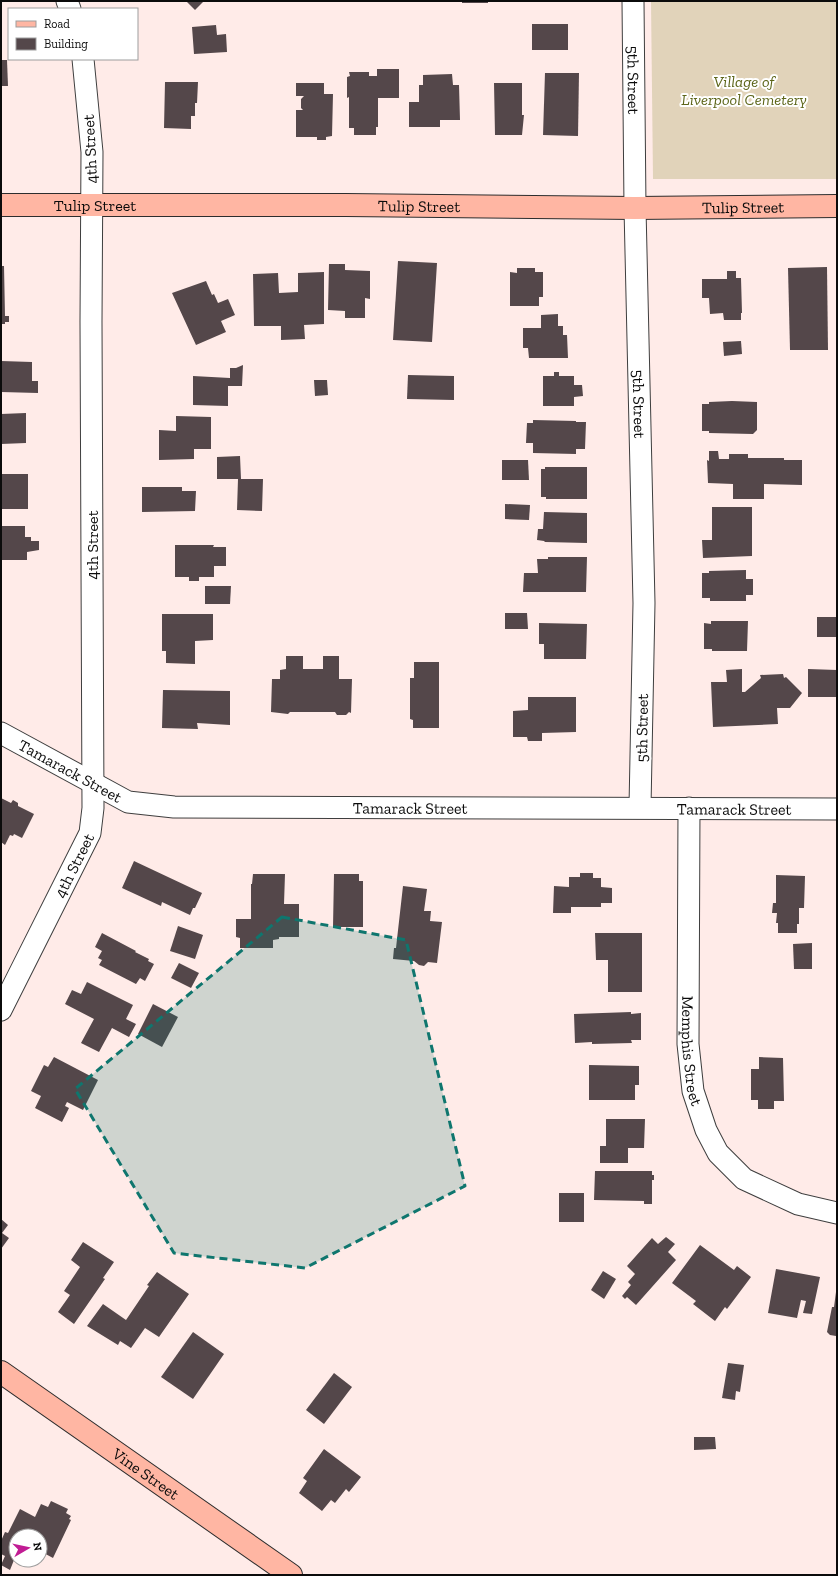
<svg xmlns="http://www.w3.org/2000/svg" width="838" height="1576" font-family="'Zilla Slab',serif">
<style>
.cemetery{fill:#e1d3ba}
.building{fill:#54474a}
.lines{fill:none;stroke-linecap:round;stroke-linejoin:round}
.street-casing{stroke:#3e3e3e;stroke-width:23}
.secondary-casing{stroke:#2d2d2d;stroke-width:24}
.street{stroke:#fff;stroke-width:21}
.secondary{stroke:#ffb6a3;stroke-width:22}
.marked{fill:#0f766e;fill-opacity:0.2;stroke:#0f766e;stroke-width:3;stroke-dasharray:8 5;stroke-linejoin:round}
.labels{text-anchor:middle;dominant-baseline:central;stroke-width:4;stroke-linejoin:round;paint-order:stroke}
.street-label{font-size:16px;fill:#0b0b0b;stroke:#fff}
.park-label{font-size:16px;font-style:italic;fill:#5c6519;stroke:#fff}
</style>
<rect width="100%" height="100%" fill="#ffebe8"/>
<!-- cemetery -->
<polygon class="cemetery" points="651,1 837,1 837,179 653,179"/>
<!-- building -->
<g class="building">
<polygon points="186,1 204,1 195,10"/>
<rect x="462" y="1" width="26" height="2"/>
<rect x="532" y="24" width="36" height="26"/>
<polygon points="216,25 217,35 226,34 227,52 194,54 192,27"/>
<polygon points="1,60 7,60 8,86 1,86"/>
<polygon points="377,69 399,69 399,98 378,98 378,127 376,127 376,135 354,135 354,128 349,128 349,97 347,98 347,77 350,76 349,72 369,72 369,76 377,76"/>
<polygon points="545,73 579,73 578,136 543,135"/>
<polygon points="452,74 453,85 459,85 460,120 440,120 440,127 409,127 409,102 419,102 419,85 423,85 423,75"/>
<polygon points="165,82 198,82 197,103 195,103 195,116 191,116 191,129 164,128"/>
<polygon points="296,83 324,83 324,94 333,94 332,136 326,137 326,140 317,140 317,137 296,137 296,110 303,110 301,108 301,99 304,96 296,96"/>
<polygon points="494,83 522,83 522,115 524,115 522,135 495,135"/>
<polygon points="398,261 437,263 432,342 393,340"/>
<polygon points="329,264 345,264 345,270 370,271 370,299 365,298 365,318 345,318 345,311 328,310"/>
<polygon points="1,266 4,266 5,316 9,316 9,322 5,322 5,324 1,324"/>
<polygon points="827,267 828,350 790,350 788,268"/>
<polygon points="517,268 535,268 535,272 543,272 543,297 539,297 539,306 510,306 510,272 517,273"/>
<polygon points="727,271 736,271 736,278 741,278 742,313 741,313 741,320 724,320 723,313 710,314 709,298 702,298 702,279 727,279"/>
<polygon points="324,272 324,324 304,325 305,339 281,340 281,326 254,326 253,274 278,273 279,293 298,292 298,273"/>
<polygon points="206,281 212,295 214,294 218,303 228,299 235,315 221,321 226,332 196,345 172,293"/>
<polygon points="558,314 558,326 563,326 563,335 567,335 568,358 529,358 528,348 523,348 523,328 541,328 541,315"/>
<polygon points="741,341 742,354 724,356 723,342"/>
<polygon points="1,361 32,362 32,381 38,381 38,393 1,392"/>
<polygon points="243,365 242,386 228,386 228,406 193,405 193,376 230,378 230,368 236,368"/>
<polygon points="554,372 559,372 559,376 574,376 574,385 582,385 583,396 574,397 574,406 543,406 543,376 554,376"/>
<polygon points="408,375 454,376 454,400 407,399"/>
<polygon points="314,380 327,380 328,395 315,396"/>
<polygon points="732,401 757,402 757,430 753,434 709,433 709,431 702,431 702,404 709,404 709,402"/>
<polygon points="26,413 26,443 1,444 1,414"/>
<polygon points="176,416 211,417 211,449 194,449 194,459 159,460 159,430 176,431"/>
<polygon points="533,420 576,421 576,422 586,422 585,449 576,449 576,454 533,453 533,443 526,443 527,423 533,423"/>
<polygon points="709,451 718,451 719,459 729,459 729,454 748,454 748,458 784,458 784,460 802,460 802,485 764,484 764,499 733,499 733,484 708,483 707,460 709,461"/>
<polygon points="240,456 241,479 263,479 262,511 237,510 238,479 217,479 217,457"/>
<polygon points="502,460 528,460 529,480 502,480"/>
<polygon points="545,467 587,467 587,499 546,499 546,497 541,497 541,469 545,469"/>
<rect x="1" y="474" width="27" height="35"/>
<polygon points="142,487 182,487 182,491 196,491 195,511 142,512"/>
<polygon points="505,504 530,505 529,520 505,519"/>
<polygon points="712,507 752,507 752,556 703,558 702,540 712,540"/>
<polygon points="544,512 587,513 587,543 545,542 544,541 537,540 538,529 543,529"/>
<polygon points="1,526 25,526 25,537 31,537 31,541 39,541 39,550 27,552 27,560 1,560"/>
<polygon points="175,545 214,545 213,547 226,547 226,566 214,566 214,577 199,577 199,581 189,581 189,577 175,577"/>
<polygon points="548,557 587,557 586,592 523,592 524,573 538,573 537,559 548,559"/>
<polygon points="746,570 746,579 753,579 753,595 746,595 746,601 710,601 710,598 702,598 702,573 709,573 709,571"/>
<polygon points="205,586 231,586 230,604 205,604"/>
<polygon points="505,613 527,613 528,629 505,629"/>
<polygon points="162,614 213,614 213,640 195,641 195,664 166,663 166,651 162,651"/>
<rect x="817" y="617" width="20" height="20"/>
<polygon points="711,621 748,621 747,651 712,651 712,649 704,649 704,623 711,624"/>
<polygon points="539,623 587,624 586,659 544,659 544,644 539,644"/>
<polygon points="286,656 303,656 303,669 323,669 323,656 339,656 339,679 352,679 351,713 349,712 346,715 337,715 335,712 290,712 288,714 271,712 272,679 280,679 280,670 286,669"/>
<polygon points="414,662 439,662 439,728 413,728 413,720 410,719 410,678 414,678"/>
<polygon points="742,669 742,692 745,692 761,678 760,675 783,674 784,678 786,677 802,693 790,708 777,708 778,724 713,727 711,682 727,682 726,670"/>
<polygon points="808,669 837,670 837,697 808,697"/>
<polygon points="163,690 230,691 230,725 197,723 198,729 162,728"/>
<polygon points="528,697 576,697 576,732 542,733 542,741 528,741 527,737 513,737 513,711 528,710"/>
<polygon points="1,798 11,803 13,800 18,803 18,806 34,814 22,838 14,834 13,836 10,835 5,845 1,842"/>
<polygon points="134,861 202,893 195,908 193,908 190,915 162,902 161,906 122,888"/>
<polygon points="580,873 593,873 593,878 601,878 601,887 612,888 612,903 601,903 601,907 571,907 571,913 553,913 554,886 569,887 569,877 580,877"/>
<polygon points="253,874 285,874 284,904 299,904 299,937 279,937 279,939 273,940 273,948 240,948 240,938 236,937 236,919 251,919 251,884 252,884"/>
<polygon points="334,874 359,874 359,881 363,881 363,927 333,927"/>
<polygon points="776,875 805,876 804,908 799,908 799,924 797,924 797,933 778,933 778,923 776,923 777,913 772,913 773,903 776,903"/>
<polygon points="403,886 427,889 424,911 431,911 430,921 442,922 437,963 428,962 424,966 419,965 414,961 393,959 394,948 396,948"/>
<polygon points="178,926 203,935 195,959 170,951"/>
<polygon points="102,933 136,951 135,952 149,959 148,961 154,964 145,981 140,978 136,984 99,965 102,960 98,958 102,951 95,947"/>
<polygon points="595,933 642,933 642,992 608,992 608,960 596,960"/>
<polygon points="812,943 812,969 794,969 793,944"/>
<polygon points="179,963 199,973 191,988 171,978"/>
<polygon points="87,982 133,1005 126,1019 136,1024 129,1037 112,1028 99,1052 81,1043 94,1019 65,1004 72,990 81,994"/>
<polygon points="153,1004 178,1017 162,1047 138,1034"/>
<polygon points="631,1012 631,1014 641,1013 641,1040 631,1040 632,1043 592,1044 592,1042 575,1043 574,1014"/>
<polygon points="54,1057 98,1080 83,1110 67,1102 65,1106 69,1108 62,1122 35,1108 41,1096 31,1091 44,1065 48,1067"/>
<polygon points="759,1057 783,1058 784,1101 774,1101 774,1109 758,1109 758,1100 751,1100 751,1069 759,1069"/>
<polygon points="589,1065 639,1066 639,1085 635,1085 635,1100 589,1100"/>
<polygon points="606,1119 645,1119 644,1148 628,1148 628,1163 600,1163 600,1146 606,1146"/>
<polygon points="595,1171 652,1171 652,1175 654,1175 654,1180 652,1180 652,1204 644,1204 644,1201 594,1200"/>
<rect x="559" y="1193" width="25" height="29"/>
<polygon points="1,1219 8,1225 2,1233 9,1238 1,1249"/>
<polygon points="666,1237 675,1244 668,1252 676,1260 636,1305 627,1297 625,1299 622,1296 631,1285 628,1282 635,1274 627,1266 652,1238 658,1244"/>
<polygon points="83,1242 114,1262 103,1278 105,1279 74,1324 58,1312 70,1295 64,1291 80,1267 71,1260"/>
<polygon points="700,1245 734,1270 737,1266 751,1277 727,1309 725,1307 715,1321 693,1304 696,1301 672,1283"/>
<polygon points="776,1269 820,1277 812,1314 803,1313 806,1301 801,1300 797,1318 768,1313"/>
<polygon points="603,1271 616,1279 604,1299 591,1290"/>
<polygon points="157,1272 189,1294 159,1337 145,1328 131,1348 120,1341 118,1345 87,1326 103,1304 126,1320 149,1286 147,1285"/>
<polygon points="836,1292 837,1292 836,1336 830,1335 827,1332 832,1307 834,1307"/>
<polygon points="193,1332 224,1354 193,1399 161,1377"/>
<polygon points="728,1363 744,1365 740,1392 736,1391 735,1400 722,1398"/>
<polygon points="334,1373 352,1387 324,1424 306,1410"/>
<polygon points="694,1437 715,1437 716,1449 694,1450"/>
<polygon points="324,1449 361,1477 349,1492 346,1489 335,1503 331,1500 322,1511 299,1493 307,1481 303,1478"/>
<polygon points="51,1501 68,1509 66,1513 71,1516 69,1519 71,1520 53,1558 40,1551 40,1536 16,1536 16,1560 29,1560 26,1566 14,1560 10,1570 1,1565 5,1556 1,1554 1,1541 5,1532 8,1533 20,1509 35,1517 41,1504 48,1507"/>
</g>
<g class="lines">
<defs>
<g id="street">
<polyline points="67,1 70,9"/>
<path id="s1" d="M633,1L635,208L644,603L640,807"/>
<path id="s2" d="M1,733L128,802L174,807L837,809"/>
<path id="s3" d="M689,808L688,1044L693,1091L706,1130L718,1153L744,1179L798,1204L837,1213"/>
<path id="s4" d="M1,1010L90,833L93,808L91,322L92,152L83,59"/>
</g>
<g id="secondary">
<path id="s5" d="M1,205H346L635,208L837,206"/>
<path id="s6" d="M1,1372L291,1575"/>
</g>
</defs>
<!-- street casing -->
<use href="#street" class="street-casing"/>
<!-- secondary casing -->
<use href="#secondary" class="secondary-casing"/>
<!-- street -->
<use href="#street" class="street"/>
<!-- secondary -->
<use href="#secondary" class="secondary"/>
</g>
<!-- marked area -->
<path class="marked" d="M282,917L406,940L465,1186L305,1268L174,1253L75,1089Z"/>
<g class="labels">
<!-- street labels -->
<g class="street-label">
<text stroke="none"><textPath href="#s1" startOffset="79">5th Street</textPath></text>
<text transform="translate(90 149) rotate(-93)">4th Street</text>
<text stroke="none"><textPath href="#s5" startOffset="94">Tulip Street</textPath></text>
<text stroke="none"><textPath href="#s5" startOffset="418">Tulip Street</textPath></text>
<text stroke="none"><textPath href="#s5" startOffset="742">Tulip Street</textPath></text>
<text stroke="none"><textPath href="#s1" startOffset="403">5th Street</textPath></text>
<text transform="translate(92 545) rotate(-90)">4th Street</text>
<text transform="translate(642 728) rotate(-89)">5th Street</text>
<text stroke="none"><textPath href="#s2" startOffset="79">Tamarack Street</textPath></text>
<text stroke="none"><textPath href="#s2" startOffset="427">Tamarack Street</textPath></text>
<text stroke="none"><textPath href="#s2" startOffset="751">Tamarack Street</textPath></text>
<text stroke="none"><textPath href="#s4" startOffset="162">4th Street</textPath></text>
<text stroke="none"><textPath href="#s3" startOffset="243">Memphis Street</textPath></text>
<text stroke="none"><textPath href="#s6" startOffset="177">Vine Street</textPath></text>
</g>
<!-- park labels -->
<g class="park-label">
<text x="744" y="81">Village of<tspan x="744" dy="18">Liverpool Cemetery</tspan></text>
</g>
</g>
<!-- border -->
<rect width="838" height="1576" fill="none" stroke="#0b0b0b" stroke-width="4"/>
<!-- legend -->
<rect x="8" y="8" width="130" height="52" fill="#ffffff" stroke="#9d9d9d"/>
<rect x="16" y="21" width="20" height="6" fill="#ffb6a3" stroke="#9d9d9d"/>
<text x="44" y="28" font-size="12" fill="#0b0b0b">Road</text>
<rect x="16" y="38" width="20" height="12" fill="#54474a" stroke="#9d9d9d"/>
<text x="44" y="48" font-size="12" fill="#0b0b0b">Building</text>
<!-- north arrow -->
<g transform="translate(28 1548) rotate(81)"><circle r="19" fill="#ffffff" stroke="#9d9d9d"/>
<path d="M0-3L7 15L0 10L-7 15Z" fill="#c11c94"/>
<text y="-6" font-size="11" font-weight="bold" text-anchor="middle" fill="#0b0b0b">N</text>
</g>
</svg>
